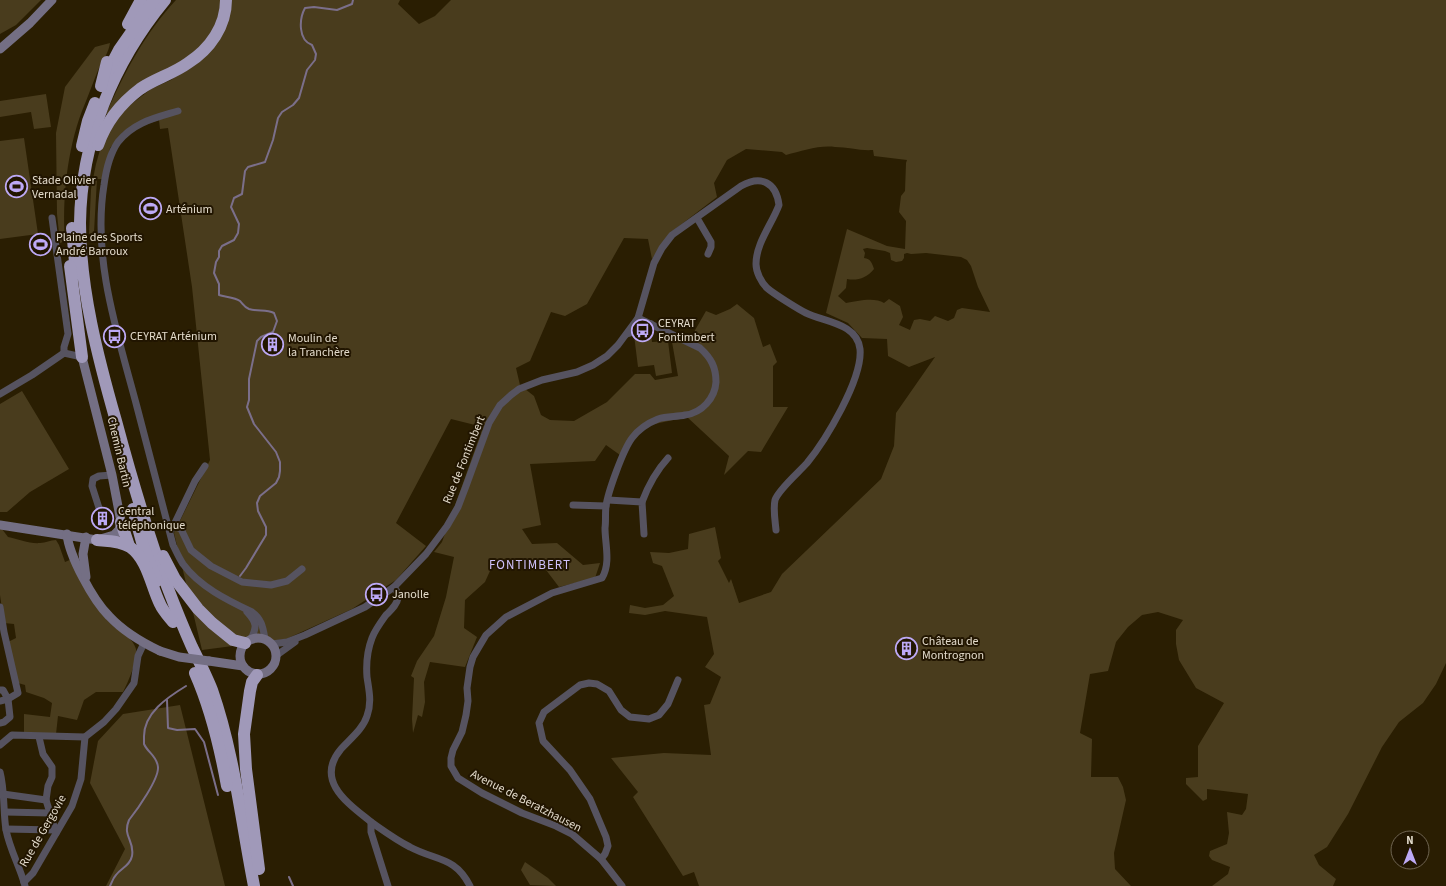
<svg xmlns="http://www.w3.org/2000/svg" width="1446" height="886" font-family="'Source Sans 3',sans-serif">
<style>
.green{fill:#493c1d;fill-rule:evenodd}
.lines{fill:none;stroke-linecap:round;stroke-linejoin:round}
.stream{stroke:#7b6f8a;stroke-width:2}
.street{stroke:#565360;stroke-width:7}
.secondary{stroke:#746f84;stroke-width:9}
.highway{stroke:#a099b9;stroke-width:12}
.secondary-bridge{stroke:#746f84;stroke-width:9}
.labels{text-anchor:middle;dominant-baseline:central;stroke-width:4;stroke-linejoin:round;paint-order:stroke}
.poi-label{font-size:12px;fill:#e3dbcb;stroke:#211500;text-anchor:start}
.street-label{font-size:12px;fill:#e3dbcb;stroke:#211500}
.neighbourhood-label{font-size:13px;letter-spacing:1px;fill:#d0c2fb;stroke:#211500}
</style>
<rect width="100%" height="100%" fill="#2a1e02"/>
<!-- green -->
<g class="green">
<polygon points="0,0 41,0 16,25 0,34"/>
<path d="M176,0H222L217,22L207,40L195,54L109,115L106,114C124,73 145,33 176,0Z"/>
<path d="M229,0H400L398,4L419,24L435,16L451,0H1446V663L1436,684L1423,703L1399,722L1382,747L1348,814L1327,847L1314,855L1319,865L1336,879L1333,886H1212L1228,874L1230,867L1212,860L1209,856L1210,851L1227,844L1229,833L1227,812L1242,815L1246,809L1248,794L1207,789V799L1203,801L1186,784V778L1198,777V746L1224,703L1196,688L1179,660L1176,644V630L1183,620L1158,612L1142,615L1128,627L1116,642L1108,671L1090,674L1080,733L1092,739L1091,777H1118L1123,787L1126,800L1114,853L1115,869L1131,886H699L694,872L683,876L633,797L638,792L611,758L664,753L711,755L704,705L710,704L721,677L705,667L714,654L707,617L665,611L645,615L629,613L630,605L645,608L663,605L674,596L662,566L653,563L650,552L669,553L688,549L689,534L715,527L721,558L718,561L729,583L731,579L739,603L771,592L782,574L881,479L894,446L896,413L935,357L909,367L888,356L887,339L862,338L848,323L826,313L847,229L887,246L905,249L906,221L899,212L901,196L905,191L906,163L907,160L874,156L873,150C860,151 848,147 835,147C819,145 802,151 786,155L782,152L746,149L727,160L714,183L717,197L670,233L652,259L648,239L624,238L587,304L565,316L551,312L530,361L516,368L520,385L534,396L541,415L550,420L574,421L607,402L635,374H650L655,380L678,376L672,342L690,339L706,311L716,315L730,309L737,304L754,318L763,347L770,344L777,362L773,366V407H788L761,452L748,451L724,475L729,456L687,417L641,427L620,455L606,445L595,461L530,464L541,525L522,529L532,544L557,543L583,565L600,563L595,578L559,587L543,566L507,558L494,562L485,582L465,600L464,628L477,637L465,667L430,662L424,682L425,702L422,717L418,715L413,733L412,719L414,678L411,676L417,661L434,636L446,597L454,557L434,552L442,542L483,427L451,419L396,523L426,546L396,580L352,609L286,639L202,650L174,533L210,460L192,287L168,128L160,129L159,120L123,132L110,148L103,179H97L94,232L89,234L91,189L96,164L103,139L117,115L151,89L171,80L203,57ZM867,248L885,251L890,253L891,260L896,262L902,261L904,258V254L907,253L911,254L926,253L961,257L967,260L971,266L978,287L990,312L962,308L957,310L954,318L948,321L935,316L930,321L920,319L914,320L910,330L899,325L903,317L900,306L889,299L884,303C875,297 857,301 846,303L838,296L846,288L847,279C857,281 867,278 874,269C872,263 871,259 864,258L865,253L863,249Z"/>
<path d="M110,43C109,52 103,60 99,68C93,82 88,97 82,111C67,151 62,199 65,241L60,243L57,214L56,133L65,87L95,47Z"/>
<polygon points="46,94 51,127 34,129 31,112 0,117 0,101"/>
<polygon points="24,138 38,234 0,239 0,141"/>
<polygon points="651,332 652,342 668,341 672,373 656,376 654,365 638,367 634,335"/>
<polygon points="22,391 69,469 30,492 7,512 0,512 0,404"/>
<path d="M0,529H2L8,537C18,539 30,544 40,543C46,543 50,540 56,540L59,545L65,562L72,559C82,580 92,604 108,621C116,631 132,635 136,649C138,659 128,683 123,692H96L84,700L77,720L58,716L56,734L24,733V714L50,717L52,703L44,698L26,692L25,685L18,683L8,642L16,638L14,624L4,623L0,595Z"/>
<polygon points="180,705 225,886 106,886 125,849 90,783 98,741 123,714"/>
<polygon points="525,862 548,878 556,886 530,885 521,870"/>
</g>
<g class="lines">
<!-- stream -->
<g class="stream">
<path d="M240,576L246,568L266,535V527L258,511L257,503L260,496L276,483L279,477L280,471V462L276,452L254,424L247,407L249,400V379L257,341L261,337L273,332L277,321L274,313C266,309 258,312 249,309C244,307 243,304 240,301C235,297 225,297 219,295V284L214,273L216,262L219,257V251L222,246L234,240L238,233L239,224L231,207L234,198L242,194L245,171L248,167L265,162L273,140L278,118L282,112L293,105L299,98L307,70L315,60L316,54L312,45C298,40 299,19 305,8L314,7L337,10L352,4L353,0"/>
<polyline points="167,700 168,728 177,730 195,729 204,742 218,795"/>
<polyline points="289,877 293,886"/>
<path d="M110,886C112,882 113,878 116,875C121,868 130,866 132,856C135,840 122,837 129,820C137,810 159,779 158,767C157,756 148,753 144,744C144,742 144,740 144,738C143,713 168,697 186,686"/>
</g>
<!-- street -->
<g class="street">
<path d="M178,111C155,118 134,122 118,142C109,155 106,170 104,185C92,260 118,335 137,407C149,453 161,499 173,545C176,551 179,558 183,564C200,587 227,600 252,612C262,619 263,628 265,639"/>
<polyline points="52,218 68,334 64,347 64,353"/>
<polyline points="697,218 711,242 711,247 708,254"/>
<polyline points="627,334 642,329 651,324"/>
<polyline points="64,353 82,357"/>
<polyline points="0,394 32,375 64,353"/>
<polyline points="608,500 642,502 644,534"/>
<path d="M642,502C648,486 656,471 668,458"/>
<polyline points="573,505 606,506"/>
<polyline points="99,508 92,486 93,479 99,476 112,475"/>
<polyline points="173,526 181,529 191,550 211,566 242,582 271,585 287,581 302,569"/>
<polyline points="172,529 195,481 205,466"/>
<polyline points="0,607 4,632 18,693 8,699 3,690 0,690"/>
<path d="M247,612C257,623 257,627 251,639"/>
<path d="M272,644L287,642L305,635L365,607L394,587L426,554L447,526L458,507L466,486L489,423L500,405L511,395L519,389L542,380L577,372L593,365L607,356L618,345L638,318L654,263L662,248L672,235L741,186C761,175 776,182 779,205C772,224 756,243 756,264C756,272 761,282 767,288C774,294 798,309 806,313C824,322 857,323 860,349C863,379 825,441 807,463C799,472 778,490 775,500C773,509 775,520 776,530"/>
<polyline points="277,655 295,642"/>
<polyline points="0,701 8,699 10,717 4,722 0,723"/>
<polyline points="39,737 43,754 52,767 52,777 48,786 46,800 56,833"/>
<polyline points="0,745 12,735 85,737"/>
<path d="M0,772C5,791 3,811 6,830C10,850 20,867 25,886"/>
<polyline points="3,794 46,800"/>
<polyline points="5,812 50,813"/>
<path d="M371,822C384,831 396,840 410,847C436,861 455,856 470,886"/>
<polyline points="6,829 55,830"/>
<polyline points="601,859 605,854 608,846 606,837 590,799 570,770 543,741 539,723 544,712 580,685 589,683 597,684 609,691 621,710 630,717 649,719 659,715 668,704 678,680"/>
<polyline points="24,882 33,873 72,806 81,779 85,737 104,722 116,709 134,683 138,656 144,643"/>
<path d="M388,886L371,832V822C349,804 314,781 341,749C350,739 363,729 367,716C372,702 369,691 367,677C366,664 367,651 372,638C375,630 381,622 386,615C391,610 397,605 398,598C399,593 396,590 394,587"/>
<path d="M622,886L601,859L572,834L556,826L522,813L482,793L458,778L451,766V758L453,750L462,732L466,715L468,701L467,688L470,667L473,657L486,635L506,617L552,593L602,578C611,563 605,544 605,528C606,521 605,513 606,506C608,492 623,450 632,438C638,430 648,423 658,419C667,416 676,417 685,415C702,413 715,398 716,382C716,367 711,358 700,348L638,318"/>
</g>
<!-- secondary -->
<g class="secondary">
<polyline points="0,49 30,23 52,0"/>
<polyline points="0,525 97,540 114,535 119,530 121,522 112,475 82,357"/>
<path d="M67,534C69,556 93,600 109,616C123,631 141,642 160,651"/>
<polyline points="86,577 83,554 86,537"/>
<circle cx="258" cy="656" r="18"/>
<polyline points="209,661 243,666"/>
</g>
<!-- highway -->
<g class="highway">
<path d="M165,0C113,63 81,141 80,223C80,289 98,358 116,421C131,477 147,532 167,586C175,607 183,627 192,647C199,661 206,675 212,690C234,753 241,820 254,886"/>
<polyline points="128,24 141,0"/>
<polyline points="108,71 119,50 154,0"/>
<polyline points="101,86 107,62"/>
<path d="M98,145C106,122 120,104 140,89C154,79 173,74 188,63C210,49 226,26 226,0"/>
<polyline points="82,146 88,121 95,103"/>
<polyline points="72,228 76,274"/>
<polyline points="70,266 82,357"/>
<polyline points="133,509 143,546 157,581"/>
<polyline points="121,522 129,546"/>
<path d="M97,540C108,541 121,541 130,547C148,560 151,586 160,604C163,611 169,617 173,622"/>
<polyline points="163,556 175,579 198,609 212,623 233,640 245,643"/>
<path d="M195,673C211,709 220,747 227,786"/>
<polyline points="257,675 252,682 250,691 244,734 246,769 259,869"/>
</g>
<!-- secondary-bridge -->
<polyline class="secondary-bridge" points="160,651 179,657 209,661"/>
</g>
<!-- icons -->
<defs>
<symbol id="stadium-ring" viewBox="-11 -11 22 22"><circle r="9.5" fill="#211500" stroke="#bda9f5" stroke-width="1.5"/><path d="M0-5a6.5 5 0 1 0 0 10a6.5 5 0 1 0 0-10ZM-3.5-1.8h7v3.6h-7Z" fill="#bda9f5"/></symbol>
<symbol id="bus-ring" viewBox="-11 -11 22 22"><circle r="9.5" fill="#211500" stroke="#bda9f5" stroke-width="1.5"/><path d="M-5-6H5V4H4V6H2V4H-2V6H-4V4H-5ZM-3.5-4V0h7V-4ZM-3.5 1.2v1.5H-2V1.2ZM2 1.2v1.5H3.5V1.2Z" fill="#bda9f5"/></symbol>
<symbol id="building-ring" viewBox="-11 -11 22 22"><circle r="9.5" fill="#211500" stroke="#bda9f5" stroke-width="1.5"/><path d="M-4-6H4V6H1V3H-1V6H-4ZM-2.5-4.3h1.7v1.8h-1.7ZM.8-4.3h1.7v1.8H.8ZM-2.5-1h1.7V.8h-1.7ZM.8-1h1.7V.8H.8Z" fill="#bda9f5"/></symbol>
</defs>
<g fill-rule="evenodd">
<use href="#stadium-ring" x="4" y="174" width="25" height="25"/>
<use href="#stadium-ring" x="138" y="196" width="25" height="25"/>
<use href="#stadium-ring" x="28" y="232" width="25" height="25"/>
<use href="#bus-ring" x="630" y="318" width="25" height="25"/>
<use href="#bus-ring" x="102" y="324" width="25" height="25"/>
<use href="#building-ring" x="260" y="332" width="25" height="25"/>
<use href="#building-ring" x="90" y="506" width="25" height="25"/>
<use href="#bus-ring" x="364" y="582" width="25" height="25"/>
<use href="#building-ring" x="894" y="636" width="25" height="25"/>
</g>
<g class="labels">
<!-- poi labels -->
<g class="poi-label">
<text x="32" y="180">Stade Olivier<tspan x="32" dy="14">Vernadal</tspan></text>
<text x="166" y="209">Arténium</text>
<text x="56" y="237">Plaine des Sports<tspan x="56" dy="14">André Barroux</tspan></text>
<text x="658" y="323">CEYRAT<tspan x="658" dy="14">Fontimbert</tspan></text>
<text x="130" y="336">CEYRAT Arténium</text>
<text x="288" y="338">Moulin de<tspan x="288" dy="14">la Tranchère</tspan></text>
<text x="118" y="511">Central<tspan x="118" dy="14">téléphonique</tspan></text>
<text x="392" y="594">Janolle</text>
<text x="922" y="641">Château de<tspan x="922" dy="14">Montrognon</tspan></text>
</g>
<!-- street labels -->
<g class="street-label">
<text transform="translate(119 452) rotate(77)">Chemin Bartin</text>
<text transform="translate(464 460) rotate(-68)">Rue de Fontimbert</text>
<text transform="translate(526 801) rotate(27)">Avenue de Beratzhausen</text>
<text transform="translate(43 831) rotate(-60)">Rue de Gergovie</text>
</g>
<!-- neighbourhood labels -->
<g class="neighbourhood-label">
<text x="530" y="565">FONTIMBERT</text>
</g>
</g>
<!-- north arrow -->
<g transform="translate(1410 850)"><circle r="19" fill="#211500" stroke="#6f6451"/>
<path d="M0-3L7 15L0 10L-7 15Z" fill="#bda9f5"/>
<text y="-6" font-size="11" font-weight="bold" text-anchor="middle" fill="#e3dbcb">N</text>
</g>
</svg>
